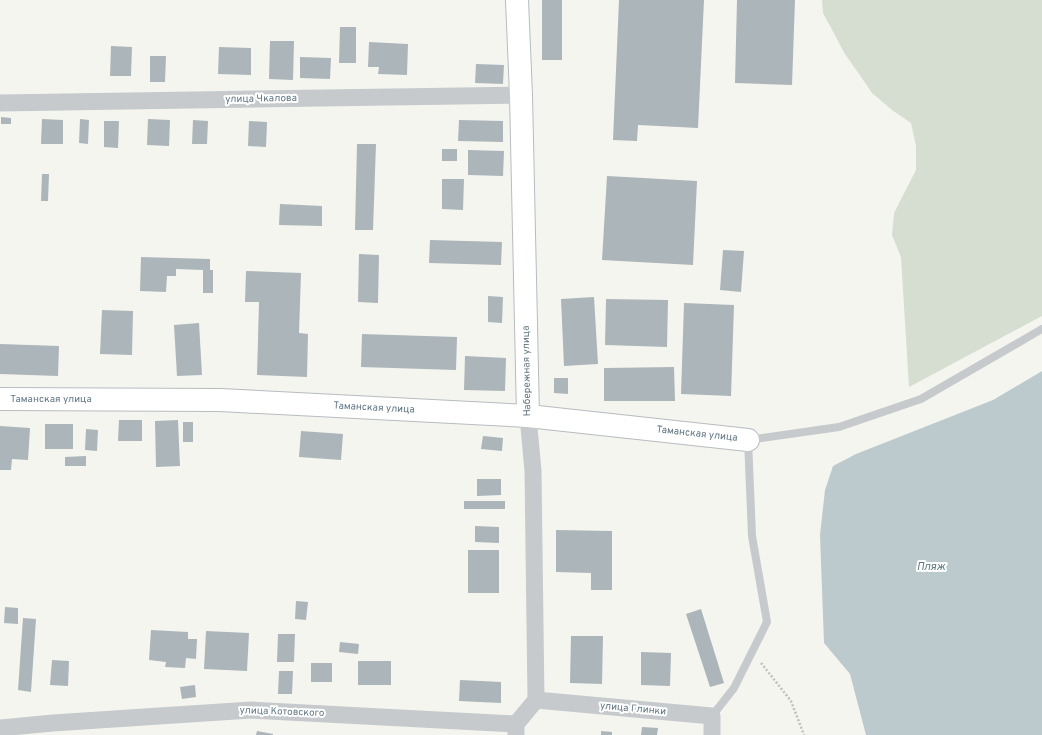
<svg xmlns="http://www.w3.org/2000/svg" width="1042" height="735" font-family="Overpass,sans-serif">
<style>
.green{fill:#d6ddd1}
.water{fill:#bccace}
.building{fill:#acb5b9}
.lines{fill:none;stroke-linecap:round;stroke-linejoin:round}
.secondary-casing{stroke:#b6bcc0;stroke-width:24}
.path{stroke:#bdc0c2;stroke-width:2.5;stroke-dasharray:2 2;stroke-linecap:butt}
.lane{stroke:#c7cacd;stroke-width:8}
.street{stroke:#c7cacd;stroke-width:17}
.secondary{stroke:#fff;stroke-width:22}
.labels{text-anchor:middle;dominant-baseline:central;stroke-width:4;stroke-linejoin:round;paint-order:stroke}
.street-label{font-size:10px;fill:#617684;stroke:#fff}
.water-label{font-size:11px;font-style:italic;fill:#5c7982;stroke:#fff}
</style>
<rect width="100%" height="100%" fill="#f5f5f0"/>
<!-- green -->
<polygon class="green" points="822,0 1042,0 1042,316 909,387 901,257 892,235 894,213 916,170 916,146 911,123 892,110 872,93 859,74 845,54 823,13"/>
<!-- water -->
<polygon class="water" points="1042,371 1042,735 866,735 850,674 824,643 820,535 825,490 833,466 856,454 993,400"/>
<!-- building -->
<g class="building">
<rect x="542" y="0" width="20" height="60"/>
<polygon points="619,0 704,0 698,128 638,125 637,141 613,140"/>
<polygon points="737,0 795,0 792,85 735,83"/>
<polygon points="340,27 356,27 356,63 339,63"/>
<polygon points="270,41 294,41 293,80 269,79"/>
<polygon points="369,42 408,44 407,75 378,74 379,67 368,67"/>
<polygon points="111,46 132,47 131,76 110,76"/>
<polygon points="219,47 251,48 251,75 218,74"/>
<polygon points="150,56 166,56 165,82 150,82"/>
<polygon points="300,57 331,58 330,79 300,78"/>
<polygon points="476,64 504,65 503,84 475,83"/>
<polygon points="1,117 11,118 11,124 1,124"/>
<polygon points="42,119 63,120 63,144 41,144"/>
<polygon points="80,119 89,120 88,144 79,143"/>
<polygon points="148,119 170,120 169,146 147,145"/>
<polygon points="193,120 208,121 207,144 192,144"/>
<polygon points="459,120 503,121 503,142 458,141"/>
<polygon points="104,121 119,121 118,148 104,147"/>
<polygon points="249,121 267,122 266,147 248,146"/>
<polygon points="357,144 376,144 373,230 355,230"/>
<rect x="442" y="149" width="15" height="12"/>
<polygon points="468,150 504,151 503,176 468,175"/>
<polygon points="42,174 49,174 48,201 41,201"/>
<polygon points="607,176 697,181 693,265 602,260"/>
<polygon points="442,179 464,179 463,210 442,209"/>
<polygon points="280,204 322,206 322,226 279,225"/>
<polygon points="430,240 502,242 501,265 429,263"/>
<polygon points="723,250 744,251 741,292 720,290"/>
<polygon points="359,254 379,255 378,303 358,302"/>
<polygon points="141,257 210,259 210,270 213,270 213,293 203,293 203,270 176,269 176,276 167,276 166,292 140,291"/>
<polygon points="246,271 301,273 299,333 308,334 307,377 257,375 259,302 245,302"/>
<polygon points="488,296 503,297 502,323 488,322"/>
<polygon points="594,297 598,364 564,366 561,299"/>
<polygon points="606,299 668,300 667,347 605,345"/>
<polygon points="684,303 734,305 731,396 681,394"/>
<polygon points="102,310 133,311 132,355 100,354"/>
<polygon points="199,323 202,375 177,376 174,325"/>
<polygon points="362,334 457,337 456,370 361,367"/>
<polygon points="0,344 59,346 58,376 0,374"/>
<polygon points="465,356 506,358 505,391 464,390"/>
<polygon points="674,367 675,401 604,401 604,368"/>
<polygon points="554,378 568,378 568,394 554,393"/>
<polygon points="119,420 142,420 142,441 118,441"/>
<polygon points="178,420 180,466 156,467 155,421"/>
<rect x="183" y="422" width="10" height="20"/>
<rect x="45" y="424" width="28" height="25"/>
<polygon points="0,426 30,428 28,460 12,459 11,470 0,470"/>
<polygon points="86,429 98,430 97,451 85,450"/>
<polygon points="301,431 343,434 341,460 299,457"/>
<polygon points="483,436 503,438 502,451 481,449"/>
<polygon points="86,456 86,466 65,466 65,457"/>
<polygon points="477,479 501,479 501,495 477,496"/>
<rect x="464" y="501" width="41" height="8"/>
<polygon points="475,526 499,527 499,543 475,542"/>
<polygon points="556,530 612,531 612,590 591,590 591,573 556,572"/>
<rect x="468" y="550" width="31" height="43"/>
<polygon points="296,601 308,602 306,620 295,619"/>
<polygon points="5,607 18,608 18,624 4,623"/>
<polygon points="701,609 724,683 710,687 686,614"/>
<polygon points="23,618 36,619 31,692 18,690"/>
<polygon points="151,630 188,632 188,639 197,639 196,659 186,658 185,668 165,667 166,662 149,660"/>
<polygon points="206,631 249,633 247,671 204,669"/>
<polygon points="278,634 295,634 294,662 277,662"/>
<polygon points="571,636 603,636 602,684 570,683"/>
<polygon points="340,642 359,644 358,654 339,652"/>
<polygon points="641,652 671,653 670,686 641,685"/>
<polygon points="52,660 69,661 68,686 50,685"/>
<rect x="358" y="661" width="33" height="24"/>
<rect x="311" y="663" width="21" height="19"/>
<polygon points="279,671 293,671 292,694 278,694"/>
<polygon points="460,680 501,682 501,703 459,701"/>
<polygon points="195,685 196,697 182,699 180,687"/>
<polygon points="642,727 658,728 657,735 641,735"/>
<polygon points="257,731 273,734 273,735 256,735"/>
<polygon points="601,731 612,732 612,735 601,735"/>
</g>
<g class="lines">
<defs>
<g id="secondary">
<polyline points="517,0 521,95 528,416"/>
<polyline points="0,399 220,400 528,416 748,440"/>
</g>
</defs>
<!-- secondary casing -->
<use href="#secondary" class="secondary-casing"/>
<!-- path -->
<polyline class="path" points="761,663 791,701 804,735"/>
<!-- lane -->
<polyline class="lane" points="712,716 734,688 767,622 752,536 748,440 839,427 921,399 1042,329"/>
<!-- street -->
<g class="street">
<polyline points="0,103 521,95"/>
<polyline points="536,700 712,716 712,735"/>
<polyline points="0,728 53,723 251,710 516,724"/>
<polyline points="516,735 516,724 536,700 533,471 528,416"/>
</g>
<!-- secondary -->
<use href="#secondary" class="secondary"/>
</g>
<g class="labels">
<!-- street labels -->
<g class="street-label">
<text transform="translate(261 99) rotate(-1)">улица Чкалова</text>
<text transform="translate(527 371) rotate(-91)">Набережная улица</text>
<text x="51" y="399">Таманская улица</text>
<text transform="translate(374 408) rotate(3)">Таманская улица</text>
<text transform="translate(697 434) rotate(6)">Таманская улица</text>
<text transform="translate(633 709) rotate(5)">улица Глинки</text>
<text transform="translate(282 712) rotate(2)">улица Котовского</text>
</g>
<!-- water labels -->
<g class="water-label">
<text x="931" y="567">Пляж</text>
</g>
</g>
</svg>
